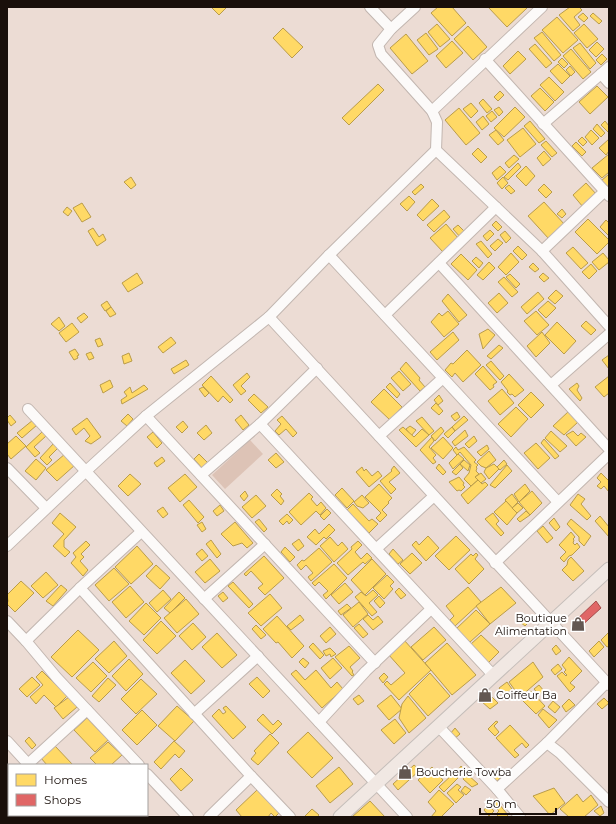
<svg xmlns="http://www.w3.org/2000/svg" width="616" height="824" font-family="Montserrat,sans-serif">
<style>
.green{fill:#ddc3b6}
.homes{fill:#ffd966;stroke:#ba9c4a}
.shops{fill:#e06666;stroke:#a44c4a}
.lines{fill:none;stroke-linecap:round;stroke-linejoin:round}
.minor-casing{stroke:#c2b6b0;stroke-width:12}
.major-casing{stroke:#c5beba;stroke-width:15}
.minor{stroke:#fcfaf9;stroke-width:10}
.major{stroke:#f1e8e3;stroke-width:13}
.labels{text-anchor:middle;dominant-baseline:central;stroke-width:4;stroke-linejoin:round;paint-order:stroke}
.poi-label{font-size:11px;fill:#190f0a;stroke:#fff;text-anchor:start}
</style>
<rect width="100%" height="100%" fill="#ecdcd4"/>
<!-- green -->
<polygon class="green" points="250,440 263,454 225,489 212,475"/>
<!-- homes -->
<g class="homes">
<polygon points="211,7 227,7 219,15"/>
<polygon points="438,7 452,7 466,23 452,36 431,13"/>
<polygon points="488,7 526,7 527,8 507,27"/>
<polygon points="570,7 579,7 582,10 574,17 580,25 573,31 559,15"/>
<polygon points="583,13 588,18 584,22 578,17"/>
<polygon points="593,13 602,21 599,24 590,16"/>
<polygon points="557,17 578,40 563,53 542,30"/>
<polygon points="437,24 450,39 440,47 428,32"/>
<polygon points="584,24 598,39 587,48 574,33"/>
<polygon points="468,26 487,47 473,60 454,39"/>
<polygon points="283,28 303,47 292,58 273,38"/>
<polygon points="542,32 561,55 554,61 534,38"/>
<polygon points="426,33 438,49 429,55 417,40"/>
<polygon points="406,34 428,61 412,74 390,48"/>
<polygon points="452,41 463,53 446,68 436,56"/>
<polygon points="597,42 604,49 596,57 589,50"/>
<polygon points="580,43 596,63 590,69 573,48"/>
<polygon points="535,44 552,63 546,68 529,49"/>
<polygon points="571,49 591,72 583,79 563,56"/>
<polygon points="518,51 526,59 510,74 503,66"/>
<polygon points="602,54 607,59 601,65 596,60"/>
<polygon points="562,58 568,64 564,68 558,62"/>
<polygon points="558,64 570,76 562,84 550,71"/>
<polygon points="570,66 575,72 571,76 566,70"/>
<polygon points="549,77 564,92 555,101 540,85"/>
<polygon points="378,84 384,90 349,125 342,118"/>
<polygon points="597,86 608,97 590,114 579,102"/>
<polygon points="540,88 554,102 545,111 531,96"/>
<polygon points="500,91 504,95 498,101 494,97"/>
<polygon points="483,99 492,109 487,113 479,103"/>
<polygon points="471,103 478,111 471,118 463,109"/>
<polygon points="499,107 503,112 499,116 494,110"/>
<polygon points="515,107 525,117 504,137 494,128"/>
<polygon points="459,108 480,133 466,145 445,120"/>
<polygon points="492,111 497,117 491,122 486,116"/>
<polygon points="483,116 489,124 482,130 476,122"/>
<polygon points="530,121 545,139 539,143 524,126"/>
<polygon points="605,121 609,126 609,133 601,125"/>
<polygon points="597,124 605,133 601,137 593,129"/>
<polygon points="523,128 536,144 520,157 507,140"/>
<polygon points="496,130 504,140 498,145 489,135"/>
<polygon points="591,130 599,138 592,145 585,137"/>
<polygon points="582,137 587,142 583,146 578,141"/>
<polygon points="609,139 609,151 606,155 599,148"/>
<polygon points="546,141 557,153 552,157 541,145"/>
<polygon points="576,142 586,152 582,156 572,146"/>
<polygon points="478,148 487,157 481,163 472,154"/>
<polygon points="544,151 551,159 543,166 537,158"/>
<polygon points="609,154 609,172 602,178 592,168"/>
<polygon points="514,155 519,159 509,168 505,163"/>
<polygon points="518,163 521,167 508,180 504,177"/>
<polygon points="500,166 506,172 497,180 492,173"/>
<polygon points="526,166 535,176 526,186 516,176"/>
<polygon points="609,174 609,189 601,181"/>
<polygon points="131,177 136,185 131,189 124,182"/>
<polygon points="503,177 508,183 502,189 497,183"/>
<polygon points="586,183 597,195 583,207 573,195"/>
<polygon points="421,184 424,187 415,195 412,192"/>
<polygon points="544,184 552,192 546,198 538,190"/>
<polygon points="509,185 515,191 511,194 505,188"/>
<polygon points="409,196 415,202 407,211 400,204"/>
<polygon points="432,199 439,206 423,221 417,215"/>
<polygon points="544,202 565,225 549,239 528,216"/>
<polygon points="82,203 91,217 82,222 73,208"/>
<polygon points="67,207 72,211 68,216 63,212"/>
<polygon points="562,209 566,214 562,218 557,214"/>
<polygon points="444,210 450,217 434,232 427,225"/>
<polygon points="588,219 609,240 609,242 597,254 575,232"/>
<polygon points="606,220 609,223 609,236 600,227"/>
<polygon points="496,221 502,227 498,231 492,225"/>
<polygon points="446,224 458,238 443,252 430,238"/>
<polygon points="458,225 466,233 461,238 453,229"/>
<polygon points="93,228 99,237 103,234 106,240 97,246 88,231"/>
<polygon points="490,230 494,234 487,241 483,236"/>
<polygon points="505,231 511,238 506,243 500,235"/>
<polygon points="498,239 503,243 495,251 490,246"/>
<polygon points="481,241 492,254 488,258 476,244"/>
<polygon points="518,246 527,255 522,260 513,251"/>
<polygon points="573,247 588,263 581,269 566,253"/>
<polygon points="511,253 519,262 506,275 498,267"/>
<polygon points="603,253 609,260 609,262 599,270 592,262"/>
<polygon points="461,254 477,270 468,280 451,264"/>
<polygon points="476,257 483,263 479,268 472,261"/>
<polygon points="489,262 495,268 483,280 477,275"/>
<polygon points="533,263 539,269 535,272 529,267"/>
<polygon points="591,264 597,271 589,279 582,272"/>
<polygon points="137,273 143,283 128,292 122,283"/>
<polygon points="543,273 549,278 544,282 539,277"/>
<polygon points="510,274 520,284 516,288 506,277"/>
<polygon points="504,277 518,292 512,297 498,282"/>
<polygon points="556,290 563,296 555,304 548,298"/>
<polygon points="538,292 544,299 527,314 521,307"/>
<polygon points="499,293 508,303 497,313 488,303"/>
<polygon points="448,294 467,315 459,322 442,301"/>
<polygon points="107,301 111,307 105,311 101,305"/>
<polygon points="548,301 556,308 546,318 538,310"/>
<polygon points="111,307 116,314 110,317 106,311"/>
<polygon points="448,311 459,324 444,337 431,322 439,313 442,316"/>
<polygon points="536,311 549,325 537,335 524,321"/>
<polygon points="84,313 88,317 81,323 77,318"/>
<polygon points="59,317 65,326 59,331 51,324"/>
<polygon points="586,321 596,330 591,335 581,326"/>
<polygon points="557,322 576,341 564,354 545,335"/>
<polygon points="72,323 79,332 66,342 59,333"/>
<polygon points="488,329 495,335 483,349 479,334"/>
<polygon points="453,332 459,340 437,360 430,352"/>
<polygon points="542,332 550,343 536,357 527,346"/>
<polygon points="171,337 176,343 163,353 158,347"/>
<polygon points="100,338 103,345 98,347 95,340"/>
<polygon points="499,345 503,348 491,359 487,356"/>
<polygon points="75,349 79,355 77,356 78,358 74,360 69,352"/>
<polygon points="467,350 481,365 463,382 455,373 452,377 445,370 451,363 453,364"/>
<polygon points="91,352 94,358 89,360 86,354"/>
<polygon points="129,353 132,361 124,364 122,356"/>
<polygon points="609,355 609,369 602,360"/>
<polygon points="186,360 189,365 174,374 171,369"/>
<polygon points="491,361 504,376 500,380 486,365"/>
<polygon points="406,362 420,378 419,380 425,387 420,391 400,369"/>
<polygon points="483,366 497,382 493,385 494,387 490,390 475,374"/>
<polygon points="399,371 411,384 403,391 391,378"/>
<polygon points="247,373 250,377 241,386 246,391 241,395 233,385"/>
<polygon points="509,374 524,390 515,397 512,394 510,395 507,392 508,391 501,382"/>
<polygon points="211,376 233,400 230,403 223,396 218,402 202,385"/>
<polygon points="609,376 609,393 604,397 595,387"/>
<polygon points="110,380 113,387 103,393 100,385"/>
<polygon points="390,383 400,394 397,398 386,387"/>
<polygon points="577,383 579,386 577,390 582,398 580,401 569,389"/>
<polygon points="144,385 148,389 122,404 121,400 127,396 124,392 130,387 132,393"/>
<polygon points="203,387 209,393 205,397 199,389"/>
<polygon points="384,389 402,407 390,420 371,402"/>
<polygon points="502,389 514,403 500,415 488,401"/>
<polygon points="531,392 544,405 531,418 518,405"/>
<polygon points="254,394 268,407 261,413 248,400"/>
<polygon points="439,395 443,401 438,405 434,400"/>
<polygon points="436,403 443,411 439,415 431,408"/>
<polygon points="516,407 528,419 511,437 498,424"/>
<polygon points="569,411 578,422 564,435 553,426"/>
<polygon points="457,412 460,417 455,421 451,416"/>
<polygon points="128,414 133,419 127,426 121,421"/>
<polygon points="10,415 16,422 11,426 7,420 7,418"/>
<polygon points="241,415 249,425 243,430 235,420"/>
<polygon points="282,416 297,433 293,437 286,429 279,435 275,431 281,424 277,420"/>
<polygon points="464,416 468,420 455,431 452,427"/>
<polygon points="422,417 434,431 429,435 416,421"/>
<polygon points="87,418 101,437 91,444 85,441 90,436 84,428 76,435 72,429"/>
<polygon points="33,420 37,425 22,438 17,433"/>
<polygon points="183,421 188,427 182,433 176,427"/>
<polygon points="206,425 212,433 204,440 197,433"/>
<polygon points="410,426 416,430 411,436 406,429"/>
<polygon points="403,427 414,437 422,429 429,435 416,447 399,430"/>
<polygon points="441,427 444,431 435,441 431,436"/>
<polygon points="452,427 455,431 448,438 444,434"/>
<polygon points="465,430 468,436 455,446 452,442"/>
<polygon points="551,431 567,446 560,452 545,438"/>
<polygon points="573,431 578,436 581,433 586,437 576,446 566,435"/>
<polygon points="42,432 46,436 34,447 40,453 35,457 26,447"/>
<polygon points="153,432 162,443 157,448 147,437"/>
<polygon points="16,436 26,446 11,459 7,454 7,444"/>
<polygon points="474,436 477,441 469,448 465,444"/>
<polygon points="432,437 434,441 429,447 436,455 433,458 436,462 433,464 420,450"/>
<polygon points="443,437 453,448 443,459 431,448"/>
<polygon points="544,439 559,456 555,459 541,443"/>
<polygon points="54,443 59,447 49,457 52,460 47,465 40,458"/>
<polygon points="536,443 550,458 538,469 524,453"/>
<polygon points="487,445 489,449 481,456 477,452"/>
<polygon points="456,447 458,450 464,447 476,460 474,462 478,465 476,467 477,468 476,471 479,474 475,477 478,480 471,486 464,479 469,473 471,465 460,452 457,455 453,450"/>
<polygon points="489,451 496,460 486,468 481,466 477,462"/>
<polygon points="276,453 284,462 276,468 268,460"/>
<polygon points="65,454 75,465 57,481 46,470"/>
<polygon points="199,454 208,463 202,468 194,459"/>
<polygon points="458,454 464,459 453,469 449,463"/>
<polygon points="162,457 165,461 157,467 154,463"/>
<polygon points="36,459 46,468 36,480 25,471"/>
<polygon points="464,460 470,465 468,471 460,464"/>
<polygon points="504,460 507,464 500,470 497,467"/>
<polygon points="439,464 446,472 443,475 436,468"/>
<polygon points="460,464 463,468 456,475 452,472"/>
<polygon points="494,464 499,469 489,479 484,472 486,468"/>
<polygon points="507,465 512,471 495,488 490,485"/>
<polygon points="394,466 400,473 389,482 396,489 391,494 380,481 392,471 391,470"/>
<polygon points="362,467 364,471 366,469 372,476 378,471 382,476 369,487 356,472"/>
<polygon points="481,473 486,479 481,483 475,477"/>
<polygon points="601,473 609,481 609,492 604,486 601,489 597,486 601,482 597,478"/>
<polygon points="130,474 141,484 128,496 118,486"/>
<polygon points="185,474 197,487 180,502 168,488"/>
<polygon points="459,477 464,483 463,485 465,487 461,491 459,490 457,491 449,482"/>
<polygon points="478,480 482,484 485,482 488,485 468,504 461,495"/>
<polygon points="379,484 392,498 388,502 389,503 382,510 387,515 380,522 376,518 381,513 365,497"/>
<polygon points="525,484 530,491 519,502 514,494"/>
<polygon points="342,488 354,501 347,508 335,495"/>
<polygon points="277,489 282,494 280,496 284,501 281,505 271,495"/>
<polygon points="245,491 248,496 244,501 240,496"/>
<polygon points="532,491 542,503 530,515 519,502"/>
<polygon points="309,493 313,497 311,499 317,506 321,502 326,508 320,515 316,511 301,525 289,512"/>
<polygon points="512,494 518,502 512,508 505,500"/>
<polygon points="578,494 585,499 581,504 591,516 587,520 570,505"/>
<polygon points="256,495 266,506 252,518 242,507"/>
<polygon points="362,495 369,503 363,508 357,506 354,502"/>
<polygon points="189,500 204,517 198,523 183,505"/>
<polygon points="506,501 517,513 507,525 494,512"/>
<polygon points="518,503 523,508 517,513 512,508"/>
<polygon points="353,504 369,521 372,519 378,524 369,533 347,510"/>
<polygon points="220,505 224,511 217,516 213,511"/>
<polygon points="163,507 168,514 163,518 157,511"/>
<polygon points="327,509 331,513 324,520 320,516"/>
<polygon points="526,511 530,515 520,522 517,519"/>
<polygon points="60,513 76,527 64,540 64,547 70,552 65,557 53,546 64,534 52,523"/>
<polygon points="493,513 499,521 496,524 504,533 501,536 485,519"/>
<polygon points="287,514 293,520 289,524 287,521 283,525 279,521"/>
<polygon points="600,516 609,527 609,537 595,521"/>
<polygon points="554,518 560,527 556,531 549,523"/>
<polygon points="259,519 267,529 264,532 255,522"/>
<polygon points="571,519 591,536 584,546 579,541 579,537 567,524"/>
<polygon points="202,522 206,529 202,532 197,525"/>
<polygon points="235,522 253,543 247,548 242,543 233,546 221,534"/>
<polygon points="329,524 335,530 326,539 324,537 316,545 307,537 315,529 319,534"/>
<polygon points="543,526 553,538 547,543 537,531"/>
<polygon points="571,532 575,537 573,539 574,540 573,543 575,545 577,543 580,547 572,555 569,556 564,562 560,558 566,552 559,545"/>
<polygon points="428,536 439,548 426,561 412,545 416,541 419,545"/>
<polygon points="456,536 470,550 449,570 435,556"/>
<polygon points="330,537 338,546 342,542 348,549 334,562 320,546"/>
<polygon points="299,539 304,546 298,551 292,544"/>
<polygon points="211,540 221,554 217,558 206,544"/>
<polygon points="86,541 90,545 81,554 84,557 80,561 88,570 83,576 71,563 76,557 73,553"/>
<polygon points="358,541 362,545 355,552 361,559 367,553 372,558 365,564 363,562 348,575 337,563 352,549 351,547"/>
<polygon points="137,546 153,564 131,584 115,567"/>
<polygon points="285,547 295,557 290,562 281,552"/>
<polygon points="319,548 332,562 311,581 308,577 313,573 306,565 301,570 297,565 302,560 304,561"/>
<polygon points="202,549 208,556 202,561 196,554"/>
<polygon points="393,549 403,560 398,564 389,554"/>
<polygon points="412,553 422,563 410,574 400,564"/>
<polygon points="476,553 478,555 475,559 484,569 469,584 455,569 471,554 473,556"/>
<polygon points="264,556 284,578 265,595 258,588 263,584 251,571 246,576 244,574"/>
<polygon points="571,557 584,571 573,581 562,570 567,565 568,560"/>
<polygon points="210,559 220,571 205,583 195,572"/>
<polygon points="372,559 386,574 365,595 351,580"/>
<polygon points="334,564 347,578 326,599 323,595 328,591 319,582 315,586 312,583"/>
<polygon points="156,565 170,578 160,589 146,576"/>
<polygon points="114,568 129,584 109,601 95,585"/>
<polygon points="46,572 58,585 43,598 31,586"/>
<polygon points="387,575 394,582 390,586 393,589 384,599 373,588"/>
<polygon points="21,581 34,593 15,612 7,604 8,601 7,595"/>
<polygon points="233,582 253,604 249,608 228,586"/>
<polygon points="345,583 353,592 339,604 331,595"/>
<polygon points="61,585 67,590 53,606 46,601"/>
<polygon points="130,586 144,602 126,618 112,602"/>
<polygon points="468,587 481,602 455,626 450,620 454,616 446,606"/>
<polygon points="501,587 516,603 490,624 476,606"/>
<polygon points="399,588 406,595 401,599 395,592"/>
<polygon points="163,590 171,599 157,612 149,603"/>
<polygon points="373,590 378,595 369,603 377,612 372,616 355,597 361,592 366,596"/>
<polygon points="179,592 185,598 170,613 164,608"/>
<polygon points="223,592 228,598 223,602 218,596"/>
<polygon points="270,594 282,608 261,626 248,613"/>
<polygon points="379,596 385,603 380,608 374,601"/>
<polygon points="186,599 199,614 177,633 164,618"/>
<polygon points="359,602 368,614 353,627 343,615"/>
<polygon points="146,603 161,618 144,635 129,621"/>
<polygon points="347,604 351,608 341,615 338,611"/>
<polygon points="476,610 490,624 470,642 456,629"/>
<polygon points="300,615 304,620 291,630 287,626"/>
<polygon points="368,615 373,620 378,616 383,622 373,630 363,619"/>
<polygon points="528,615 532,619 525,626 520,622"/>
<polygon points="277,616 304,646 292,658 278,642 276,643 263,629"/>
<polygon points="161,621 176,636 157,654 143,640"/>
<polygon points="193,623 206,637 192,650 179,636"/>
<polygon points="359,624 368,634 363,638 354,628"/>
<polygon points="256,625 266,635 261,639 252,629"/>
<polygon points="330,627 336,634 326,643 320,636"/>
<polygon points="434,627 446,640 423,660 411,647"/>
<polygon points="78,630 99,650 72,677 51,657"/>
<polygon points="609,632 609,646 607,647 601,640"/>
<polygon points="217,633 237,655 222,668 202,647"/>
<polygon points="481,635 499,652 488,663 471,644"/>
<polygon points="404,640 431,670 399,700 384,684 387,681 391,685 405,673 388,654"/>
<polygon points="114,641 127,656 109,673 95,659"/>
<polygon points="599,641 604,647 594,657 589,651"/>
<polygon points="313,643 324,655 320,659 309,647"/>
<polygon points="447,643 476,675 452,695 425,663"/>
<polygon points="556,645 561,651 556,655 552,649"/>
<polygon points="349,646 360,658 350,667 353,671 352,672 354,675 352,676 335,657"/>
<polygon points="330,648 336,654 331,657 330,654 326,656 323,651"/>
<polygon points="569,657 582,671 570,683 575,687 570,692 557,676 562,672 566,676 567,675 564,672 566,670 562,665"/>
<polygon points="303,658 309,663 305,668 299,662"/>
<polygon points="333,658 342,668 330,679 321,668"/>
<polygon points="129,659 143,674 126,691 112,676"/>
<polygon points="185,660 205,681 191,694 171,673"/>
<polygon points="93,662 107,676 91,692 76,678"/>
<polygon points="533,662 543,677 520,697 509,682"/>
<polygon points="558,664 562,669 555,675 551,670"/>
<polygon points="296,670 305,680 316,670 331,688 337,682 343,689 322,708 291,674"/>
<polygon points="42,671 67,696 56,707 44,695 36,704 30,697 43,685 36,677"/>
<polygon points="384,673 388,677 383,683 379,678"/>
<polygon points="430,673 450,696 428,716 409,694"/>
<polygon points="32,677 40,685 27,697 19,689"/>
<polygon points="257,677 270,691 263,698 249,684"/>
<polygon points="108,678 116,685 99,702 92,696"/>
<polygon points="141,679 157,694 136,714 121,699"/>
<polygon points="507,682 512,689 504,696 499,688"/>
<polygon points="539,685 544,691 539,695 534,689"/>
<polygon points="531,691 545,706 536,714 521,699"/>
<polygon points="489,694 498,703 490,709 481,701"/>
<polygon points="359,695 364,701 358,705 353,699"/>
<polygon points="391,695 402,709 389,720 377,706"/>
<polygon points="408,696 426,718 409,733 399,718 402,704"/>
<polygon points="69,697 77,707 63,719 54,708"/>
<polygon points="604,698 609,703 602,709 597,704"/>
<polygon points="569,699 575,705 566,712 562,706"/>
<polygon points="553,701 560,707 555,713 548,707"/>
<polygon points="177,706 194,721 175,741 158,726"/>
<polygon points="226,706 246,727 233,739 212,716 219,709 223,714 226,712 223,708"/>
<polygon points="543,709 557,720 549,728 538,715"/>
<polygon points="142,710 157,725 137,745 122,730"/>
<polygon points="263,714 273,725 278,720 282,724 272,734 257,720"/>
<polygon points="87,718 108,740 95,752 74,730"/>
<polygon points="395,719 406,733 394,744 381,730"/>
<polygon points="496,721 498,722 494,726 499,732 495,736 488,729"/>
<polygon points="510,725 529,745 526,748 522,743 514,750 519,755 515,758 496,738"/>
<polygon points="455,728 460,734 454,739 450,734"/>
<polygon points="308,732 333,758 312,778 287,752"/>
<polygon points="270,734 279,743 258,765 251,759 256,753 254,751"/>
<polygon points="29,737 36,745 32,749 25,741"/>
<polygon points="174,741 185,751 179,758 175,754 161,769 154,762"/>
<polygon points="108,742 122,755 111,765 97,765 90,758"/>
<polygon points="55,746 73,765 47,765 41,758"/>
<polygon points="7,765 9,767 9,791 7,793"/>
<polygon points="414,765 420,770 398,790 393,784"/>
<polygon points="461,766 466,771 460,776 456,773"/>
<polygon points="339,767 353,784 330,803 316,786"/>
<polygon points="432,767 443,780 430,793 418,780"/>
<polygon points="181,768 193,780 181,791 170,779"/>
<polygon points="496,770 501,777 495,783 489,775"/>
<polygon points="453,774 458,778 444,792 439,787"/>
<polygon points="467,774 478,784 472,787 463,779"/>
<polygon points="457,784 461,787 458,790 464,795 456,803 447,793"/>
<polygon points="465,786 471,790 466,795 461,791"/>
<polygon points="554,788 565,803 550,815 533,796"/>
<polygon points="257,790 279,813 275,817 271,813 268,817 242,817 236,810"/>
<polygon points="439,790 454,804 441,817 431,817 436,811 428,802"/>
<polygon points="577,794 583,802 591,795 598,805 584,817 569,817 560,809"/>
<polygon points="495,799 508,815 506,817 497,817 498,816 496,814 499,811 491,803"/>
<polygon points="370,801 385,817 352,817"/>
<polygon points="488,805 494,811 489,816 484,810"/>
<polygon points="601,806 604,813 600,816 594,811"/>
<polygon points="312,809 319,815 317,817 304,817"/>
</g>
<!-- shops -->
<polygon class="shops" points="596,601 601,608 578,629 572,624"/>
<g class="lines">
<defs>
<g id="minor">
<polyline points="370,7 391,29"/>
<polyline points="485,59 609,196"/>
<polyline points="601,74 609,83"/>
<polyline points="432,111 542,7"/>
<polyline points="543,124 609,67"/>
<polyline points="436,150 542,251 609,326"/>
<polyline points="542,251 605,191"/>
<polyline points="329,255 558,502"/>
<polyline points="439,263 609,449"/>
<polyline points="385,315 496,207"/>
<polyline points="269,317 609,685"/>
<polyline points="551,385 609,334"/>
<polyline points="28,409 407,817"/>
<polyline points="146,416 375,663"/>
<polyline points="260,424 494,676"/>
<polyline points="379,436 443,378"/>
<polyline points="7,468 46,508"/>
<polyline points="201,475 260,424 317,368"/>
<polyline points="7,546 85,472 146,416 269,317 329,255 436,150 437,122 432,111 381,54 378,45 391,29 415,7"/>
<polyline points="376,549 434,496"/>
<polyline points="495,563 609,454"/>
<polyline points="80,588 251,776 290,817"/>
<polyline points="204,599 265,544"/>
<polyline points="7,621 26,641 57,678 139,765"/>
<polyline points="26,641 80,588 141,532"/>
<polyline points="194,714 258,656"/>
<polyline points="319,722 366,671 431,609"/>
<polyline points="439,727 497,789 520,817"/>
<polyline points="7,741 29,765"/>
<polyline points="547,743 560,753 609,802"/>
<polyline points="28,764 87,710"/>
<polyline points="147,774 188,817"/>
<polyline points="497,789 547,743 607,682"/>
<polyline points="77,815 79,817"/>
<polyline points="209,817 251,776"/>
</g>
<polyline id="major" points="340,817 609,569"/>
</defs>
<!-- minor casing -->
<use href="#minor" class="minor-casing"/>
<!-- major casing -->
<use href="#major" class="major-casing"/>
<!-- minor -->
<use href="#minor" class="minor"/>
<!-- major -->
<use href="#major" class="major"/>
</g>
<!-- icons -->
<defs>
<symbol id="shop-bare" viewBox="-9 -9 18 18"><path d="M-5-2.5h2.3a2.7 3.5 0 0 1 5.4 0H5L5.5 6h-11ZM-1.5-2.5h3a1.5 2.3 0 0 0-3 0Z" fill="#635751" stroke="#fff" stroke-width="2.5" paint-order="stroke"/></symbol>
</defs>
<g fill-rule="evenodd">
<use href="#shop-bare" x="568" y="614" width="20" height="20"/>
<use href="#shop-bare" x="475" y="685" width="20" height="20"/>
<use href="#shop-bare" x="395" y="762" width="20" height="20"/>
</g>
<g class="labels">
<!-- poi labels -->
<g class="poi-label">
<text x="567" y="618" text-anchor="end">Boutique<tspan x="567" dy="13">Alimentation</tspan></text>
<text x="496" y="695">Coiffeur Ba</text>
<text x="416" y="772">Boucherie Towba</text>
</g>
</g>
<!-- border -->
<rect width="616" height="824" fill="none" stroke="#190f0a" stroke-width="16"/>
<!-- legend -->
<rect x="8" y="764" width="140" height="52" fill="#ffffff" stroke="#a39f9d"/>
<rect x="16" y="774" width="20" height="12" fill="#ffd966" stroke="#a39f9d"/>
<text x="44" y="784" font-size="12" fill="#190f0a">Homes</text>
<rect x="16" y="794" width="20" height="12" fill="#e06666" stroke="#a39f9d"/>
<text x="44" y="804" font-size="12" fill="#190f0a">Shops</text>
<!-- scale -->
<path d="M480 808v6h76v-6" fill="none" stroke="#190f0a" stroke-width="2"/>
<text x="486" y="808" font-size="12" fill="#190f0a" stroke="#ffffff" stroke-width="3" paint-order="stroke">50 m</text>
</svg>
